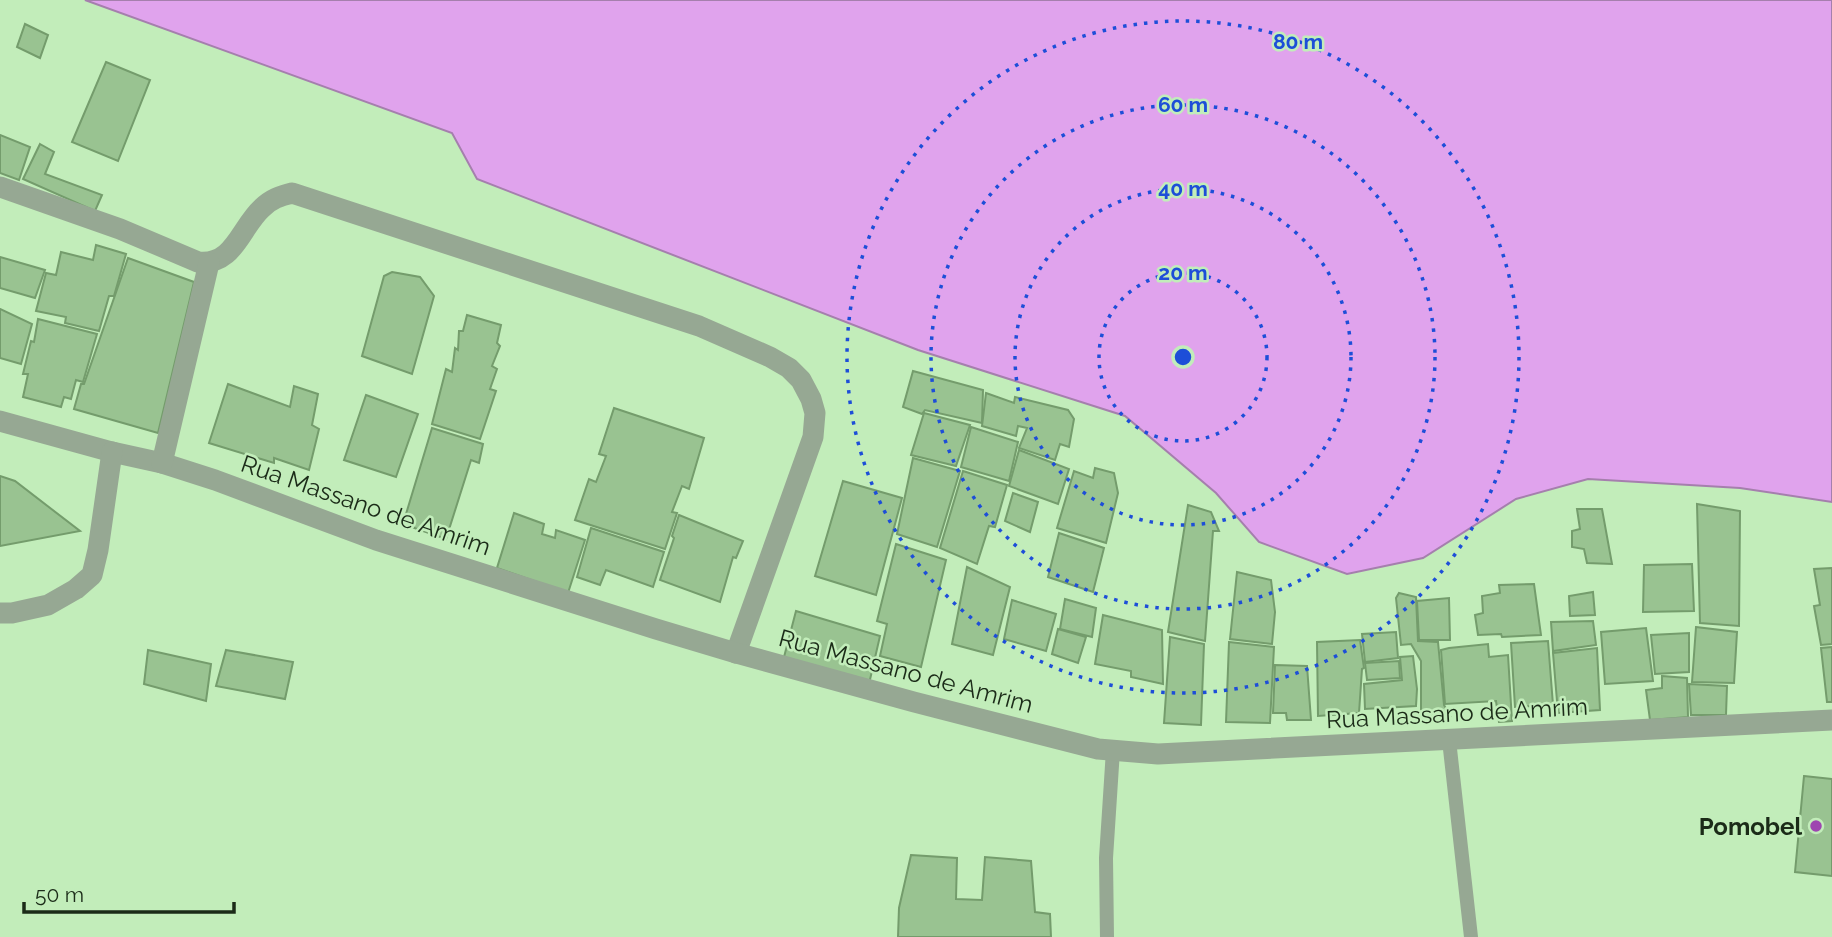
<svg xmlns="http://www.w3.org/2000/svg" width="1832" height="937" font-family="Raleway,sans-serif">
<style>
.water{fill:#e0a3ed;stroke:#a57fad;stroke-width:2}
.building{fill:#99c391;stroke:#749c6c;stroke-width:2}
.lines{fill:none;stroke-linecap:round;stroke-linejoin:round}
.service{stroke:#96a893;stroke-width:14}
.minor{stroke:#96a893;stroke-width:21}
.ring{fill:none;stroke:#1d4ed8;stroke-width:3.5;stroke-dasharray:3.5 7}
.poi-dot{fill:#9e45b0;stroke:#c2edba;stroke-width:2.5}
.labels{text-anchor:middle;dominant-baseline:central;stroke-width:5;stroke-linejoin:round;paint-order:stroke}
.street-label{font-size:24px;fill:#1b2b18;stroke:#c2edba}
.poi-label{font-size:24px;font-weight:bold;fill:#1b2b18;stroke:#c2edba;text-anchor:end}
.centre{fill:#1d4ed8;stroke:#c2edba;stroke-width:3.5}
.ring-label{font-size:21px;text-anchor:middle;font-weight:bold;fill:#1d4ed8;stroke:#c2edba;stroke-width:5;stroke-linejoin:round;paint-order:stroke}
</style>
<rect width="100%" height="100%" fill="#c2edba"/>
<!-- water -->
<polygon class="water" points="85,0 1832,0 1832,502 1740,488 1588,479 1516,499 1423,558 1347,574 1259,542 1216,493 1125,416 918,350 477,179 452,133"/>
<!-- building -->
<g class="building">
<polygon points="25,24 48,35 40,58 17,47"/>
<polygon points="106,62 150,80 118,161 72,142"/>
<polygon points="0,135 30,147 19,180 0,173"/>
<polygon points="40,144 54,152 45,174 102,195 95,211 23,179"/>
<polygon points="96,245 126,254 114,296 109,296 99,331 65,323 66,317 36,311 46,273 56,275 61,252 93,260"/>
<polygon points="0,257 45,270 35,298 0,288"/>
<polygon points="128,258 194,282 158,433 74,409 81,384 84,384"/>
<polygon points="392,272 420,277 434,296 412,374 362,356 384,276"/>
<polygon points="0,309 32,324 21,364 0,358"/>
<polygon points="467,315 501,325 497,343 500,346 492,366 497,369 490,389 496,391 480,439 432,424 446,369 452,372 455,348 458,350 459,331 463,331"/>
<polygon points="38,319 97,334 83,382 76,380 71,399 64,397 61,407 23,397 28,374 23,374 31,341 34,342"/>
<polygon points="913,371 983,390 982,423 925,410 922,414 903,407"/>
<polygon points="228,384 290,407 294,386 318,394 312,425 319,429 309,470 274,458 274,463 209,443"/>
<polygon points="986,393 1014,403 1015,397 1068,410 1074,419 1069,447 1060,444 1055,460 1019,448 1027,428 1018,426 1016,436 982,426"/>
<polygon points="366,395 418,414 396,477 344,460"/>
<polygon points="614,408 704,438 689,489 682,486 672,512 677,513 665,549 575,520 589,479 596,482 606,456 599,454"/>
<polygon points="924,413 970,425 956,466 911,455"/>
<polygon points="971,427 1018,442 1009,481 961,467"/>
<polygon points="432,428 483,444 479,463 471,460 446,539 403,524"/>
<polygon points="1019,450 1069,469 1058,504 1009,486"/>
<polygon points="913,458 960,471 937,547 897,534"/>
<polygon points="1095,468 1114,473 1118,493 1106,543 1057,528 1074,471 1093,478"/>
<polygon points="963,471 1007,485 995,527 989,526 977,564 940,548"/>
<polygon points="0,476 15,481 80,531 0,546"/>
<polygon points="843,481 902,498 876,595 815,576"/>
<polygon points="1013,493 1038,502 1030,532 1005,521"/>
<polygon points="1697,504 1740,511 1739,626 1700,623"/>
<polygon points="1188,505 1211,512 1219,531 1213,531 1205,641 1168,632"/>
<polygon points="1577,509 1602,509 1612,564 1587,563 1584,549 1572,547 1572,531 1580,529"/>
<polygon points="514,513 544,524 542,534 555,538 556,530 585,540 568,593 497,568"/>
<polygon points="679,515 743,541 736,558 733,557 720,602 660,580 674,538 672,536"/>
<polygon points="591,528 664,552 653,587 606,570 600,585 577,577"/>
<polygon points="1059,533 1104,548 1093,592 1048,577"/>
<polygon points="896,544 946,560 921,667 880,656 887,624 877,621"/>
<polygon points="1692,564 1694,611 1643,612 1644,565"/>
<polygon points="967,567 1010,587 993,655 952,644"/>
<polygon points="1832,568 1832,644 1821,645 1814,606 1820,605 1814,569"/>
<polygon points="1237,572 1271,580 1275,612 1272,644 1230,639"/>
<polygon points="1534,584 1541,635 1502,637 1501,634 1478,635 1475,615 1483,613 1482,596 1500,593 1499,585"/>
<polygon points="1593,592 1595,615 1570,616 1569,596"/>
<polygon points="1399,593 1416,597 1418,641 1438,642 1444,705 1450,716 1421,718 1421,661 1411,644 1401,645 1396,598"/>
<polygon points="1449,598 1450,640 1419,640 1417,601"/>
<polygon points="1065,599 1096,608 1092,637 1060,629"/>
<polygon points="1012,600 1056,614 1046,651 1004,639"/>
<polygon points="796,611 880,636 869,684 784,657"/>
<polygon points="1103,615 1162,630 1163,684 1131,677 1131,671 1095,664"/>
<polygon points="1593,621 1596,645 1553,651 1551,622"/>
<polygon points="1696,627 1737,632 1734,683 1692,682"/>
<polygon points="1646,628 1653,681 1605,684 1601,632"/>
<polygon points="1058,629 1086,637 1078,663 1052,654"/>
<polygon points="1396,632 1398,658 1365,662 1362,634"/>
<polygon points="1689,633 1689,672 1655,674 1651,635"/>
<polygon points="1170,637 1204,644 1201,725 1164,723"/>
<polygon points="1360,640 1364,668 1362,669 1359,713 1318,716 1317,642"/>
<polygon points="1548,641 1553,705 1515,707 1511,643"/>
<polygon points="1229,642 1274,647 1270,723 1226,722"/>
<polygon points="1488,644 1489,657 1508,655 1512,721 1499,722 1496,701 1445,704 1441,650 1449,648"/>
<polygon points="1832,647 1832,702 1827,702 1821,648"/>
<polygon points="1597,648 1600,710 1558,713 1553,653"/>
<polygon points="148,650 211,664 206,701 144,684"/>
<polygon points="226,650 293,662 285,699 216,686"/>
<polygon points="1413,656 1417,689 1416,706 1365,709 1364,684 1402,680 1400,657"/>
<polygon points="1399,661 1400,678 1367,680 1365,663"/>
<polygon points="1275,665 1307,666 1311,720 1287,720 1286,713 1273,713"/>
<polygon points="1662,676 1687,678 1688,717 1650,720 1646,690 1662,688"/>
<polygon points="1689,684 1727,686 1726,715 1691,715"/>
<polygon points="1804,776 1832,779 1832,876 1795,872"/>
<polygon points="911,855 957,858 956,899 982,900 985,857 1031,861 1035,912 1050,914 1051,937 898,937 899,908"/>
</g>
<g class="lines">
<!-- service -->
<g class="service">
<polyline points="1449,740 1471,937"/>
<polyline points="1107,937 1106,858 1113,750"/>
</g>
<!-- minor -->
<g class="minor">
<path d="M0,187L120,229L198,262C234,266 240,228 262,208C271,199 280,196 292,193L699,326L770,357L789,368L801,380L811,399L815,413L813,437L736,653"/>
<polyline points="0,421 112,452 162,463 215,480 376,540 656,629 736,653 914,702 1098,749 1158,754 1832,720"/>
<polyline points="162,463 209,263"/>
<polyline points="0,613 12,613 48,605 76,589 92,575 98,550 112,452"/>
</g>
</g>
<!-- distance rings -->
<g class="ring">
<circle cx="1183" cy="357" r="84"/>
<circle cx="1183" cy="357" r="168"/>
<circle cx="1183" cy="357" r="252"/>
<circle cx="1183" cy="357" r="336"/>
</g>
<!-- markers -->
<circle class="poi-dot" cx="1816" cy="826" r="7"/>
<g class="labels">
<!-- street labels -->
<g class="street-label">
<text transform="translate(366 505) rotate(19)">Rua Massano de Amrim</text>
<text transform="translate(906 671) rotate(15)">Rua Massano de Amrim</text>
<text transform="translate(1457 713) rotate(-3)">Rua Massano de Amrim</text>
</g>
<!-- poi labels -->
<g class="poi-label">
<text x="1802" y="826">Pomobel</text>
</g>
</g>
<circle cx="1183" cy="357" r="10" class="centre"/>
<g class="ring-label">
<text x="1298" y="49">80 m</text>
<text x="1183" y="112">60 m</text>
<text x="1183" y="196">40 m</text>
<text x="1183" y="280">20 m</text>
</g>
<!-- scale -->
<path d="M24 902v10h210v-10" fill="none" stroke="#1b2b18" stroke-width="3.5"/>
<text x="35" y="902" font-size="21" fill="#1b2b18" stroke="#c2edba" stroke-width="5" paint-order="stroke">50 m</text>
</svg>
